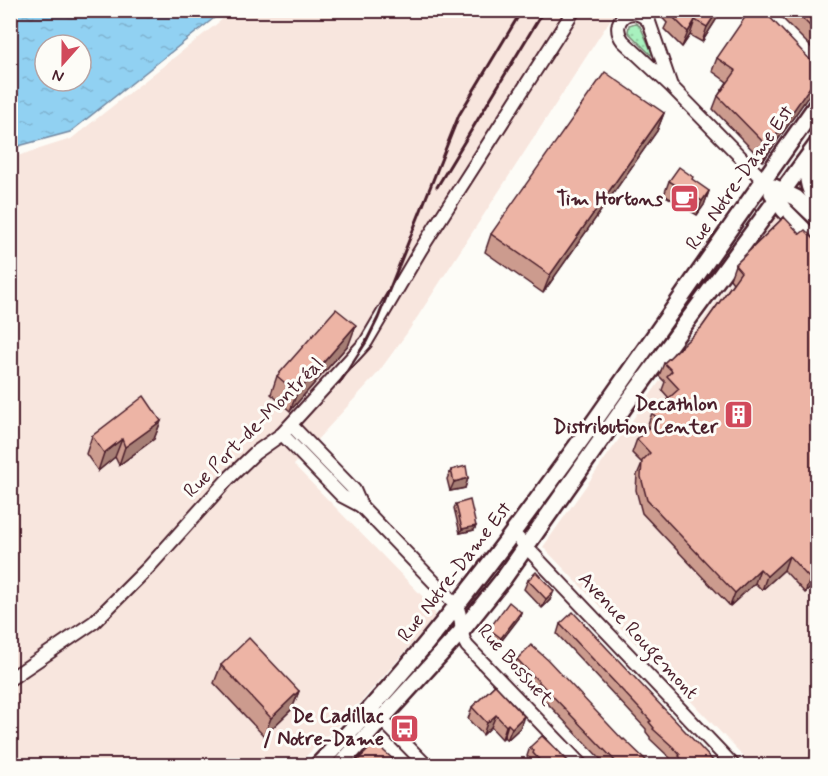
<svg xmlns="http://www.w3.org/2000/svg" width="828" height="776" font-family="Mynerve,sans-serif">
<style>
.built{fill:#f8e6de}
.grass{fill:url(#grass-dots);stroke:#798874;stroke-width:1.5}
.water{fill:url(#water-ripples);stroke:#758aa2;stroke-width:1.5;fill-rule:evenodd}
.lines{fill:none;stroke-linecap:round;stroke-linejoin:round}
.minor-casing{stroke:#4a1f2b;stroke-width:16}
.major-casing{stroke:#4a1f2b;stroke-width:20}
.minor{stroke:#fdfcf7;stroke-width:12}
.major{stroke:#fdfcf7;stroke-width:15}
.rail{stroke:#4a1f2b;stroke-width:3}
.wall{fill:#cc9b8e;stroke:#4a1f2b;stroke-width:1.5}
.shaded-wall{fill:#a67e74;stroke:#4a1f2b;stroke-width:1.5}
.building{fill:#edb4a5;stroke:#4a1f2b;stroke-width:1.5}
.labels{text-anchor:middle;dominant-baseline:central;stroke-width:6;stroke-linejoin:round;paint-order:stroke}
.street-label{font-size:20px;fill:#4a1f2b;stroke:#fdfcf7}
.poi-label{font-size:20px;font-weight:bold;fill:#4a1f2b;stroke:#fdfcf7;text-anchor:end}
</style>
<defs>
<pattern id="grass-dots" width="8" height="8" patternUnits="userSpaceOnUse" patternTransform="scale(1.5)"><rect width="8" height="8" fill="#a8f1be"/><path d="M2 2h.1M6 6h.1" fill="none" stroke="#92cea3" stroke-width="1.8" stroke-linecap="round"/></pattern>
<pattern id="water-ripples" width="26" height="14" patternUnits="userSpaceOnUse" patternTransform="scale(1.5)"><rect width="26" height="14" fill="#91d1f2"/><path d="M2 4q2-2 4 0t4 0M15 11q2-2 4 0t4 0" fill="none" stroke="#7fb3d0"/></pattern>
</defs>
<rect width="100%" height="100%" fill="#fdfcf7"/>
<filter id="ink" filterUnits="userSpaceOnUse"><feTurbulence type="fractalNoise" baseFrequency=".0167" numOctaves="2"/><feDisplacementMap in="SourceGraphic" scale="12" xChannelSelector="R" yChannelSelector="G"/><feConvolveMatrix kernelMatrix="1 2 1 2 8 2 1 2 1" color-interpolation-filters="sRGB"/></filter>
<g filter="url(#ink)">
<!-- built -->
<g class="built">
<polygon points="233,11 616,11 407,333 377,374 294,465 429,603 436,615 431,622 361,702 297,765 11,766 11,158 71,139"/>
<polygon points="817,158 817,765 752,765 543,547"/>
</g>
<!-- grass -->
<polygon class="grass" points="635,23 640,26 652,52 651,55 628,32 629,25"/>
<!-- water -->
<path class="water" d="M11,10H223V11L70,132L11,148ZM45,45H81V81H45Z"/>
<g class="lines">
<defs>
<g id="minor">
<path d="M671,86L649,22C631,1 608,22 623,41L671,86L764,181"/>
<polyline points="291,425 354,490 361,506"/>
<path d="M282,434L342,496L361,506L457,606C464,620 458,633 467,646L582,766"/>
<polyline points="514,534 734,766"/>
<polyline points="10,679 94,622 148,568 228,479 255,453 282,434 366,342 421,249 574,10"/>
<polyline points="376,714 427,766"/>
</g>
<g id="major">
<path d="M811,156C805,174 807,188 818,204"/>
<polyline points="774,187 796,198 818,219"/>
<polyline points="772,193 784,210 818,244"/>
<path d="M317,766C421,659 509,540 596,419C670,314 744,209 818,103"/>
<polyline points="339,766 460,633 504,578 627,403 818,143"/>
</g>
</defs>
<!-- minor casing -->
<use href="#minor" class="minor-casing"/>
<!-- major casing -->
<use href="#major" class="major-casing"/>
<!-- minor -->
<use href="#minor" class="minor"/>
<!-- major -->
<use href="#major" class="major"/>
<!-- rail -->
<g class="rail">
<polyline points="437,187 544,10"/>
<polyline points="339,384 366,342 378,318 459,115 522,10"/>
</g>
</g>
<!-- wall -->
<g class="wall">
<polygon points="655,10 719,10 716,20 702,42 690,35 682,47 664,29 667,23"/>
<polygon points="774,10 818,10 818,54"/>
<polygon points="717,58 818,75 812,91 763,161 713,109 718,96 727,82 712,71"/>
<polygon points="664,113 657,131 543,293 485,252 491,234"/>
<polygon points="669,181 709,191 704,205 697,215 664,195"/>
<polygon points="784,217 818,581 805,593 784,570 762,590 755,583 730,606 642,513 636,490 637,475 642,463 632,453 637,439 649,428 647,427 652,413 669,398 662,390 665,382 659,376 664,363 702,327 733,283 730,279 735,265"/>
<polygon points="349,344 290,411 271,394 277,376"/>
<polygon points="161,421 154,439 119,465 115,457 98,471 86,454 92,436"/>
<polygon points="451,470 468,478 465,488 450,491 447,479"/>
<polygon points="456,504 476,526 474,530 460,533 454,508"/>
<polygon points="528,580 550,600 542,608 524,589"/>
<polygon points="521,612 519,618 499,644 487,635 489,629"/>
<polygon points="560,624 717,765 676,765 676,764 669,757 650,739 650,737 646,732 646,729 557,634"/>
<polygon points="517,659 623,740 651,765 606,765 514,668"/>
<polygon points="221,665 299,691 292,709 264,736 214,683"/>
<polygon points="495,685 520,728 507,740 504,737 502,739 491,727 483,735 468,719 472,707"/>
<polygon points="530,747 572,765 533,765 529,762 530,759 527,756"/>
</g>
<!-- shaded-wall -->
<g class="shaded-wall">
<polygon points="718,10 719,10 716,20 702,42 707,27"/>
<polygon points="695,20 690,35 682,47 688,32"/>
<polygon points="818,73 812,91 763,161 768,147"/>
<polygon points="664,113 657,131 543,293 550,275"/>
<polygon points="709,191 704,205 697,215 702,201"/>
<polygon points="356,325 349,344 290,411 297,393"/>
<polygon points="161,421 154,439 119,465 125,447"/>
<polygon points="122,439 115,457 98,471 104,453"/>
<polygon points="468,478 465,488 450,491 454,482"/>
<polygon points="476,526 474,530 460,533 462,529"/>
<polygon points="789,556 784,570 762,590 767,576"/>
<polygon points="760,569 755,583 730,606 735,593"/>
<polygon points="818,572 818,581 805,593 810,579"/>
<polygon points="554,591 550,600 542,608 546,599"/>
<polygon points="521,612 519,618 499,644 501,638"/>
<polygon points="299,691 292,709 264,736 271,718"/>
<polygon points="496,715 491,727 483,735 487,723"/>
<polygon points="524,716 520,728 507,740 512,728"/>
<polygon points="508,724 504,737 502,739 506,726"/>
</g>
<!-- building -->
<g class="building">
<polygon points="672,10 718,10 707,27 695,20 688,32 670,14"/>
<polygon points="750,10 763,10 818,68 818,73 816,76 817,77 768,147 718,96 736,71 717,58"/>
<polygon points="794,10 818,10 818,34"/>
<polygon points="605,72 664,113 550,275 491,234"/>
<polygon points="679,167 693,177 692,179 709,191 702,201 669,181"/>
<polygon points="784,217 800,234 805,230 818,243 818,248 815,250 818,253 818,572 810,579 789,556 767,576 760,569 735,593 647,500 641,477 642,461 650,453 637,439 658,419 652,413 679,389 667,376 672,371 664,363 702,327 741,272 735,265"/>
<polygon points="336,309 356,325 297,393 277,376"/>
<polygon points="144,396 161,421 125,447 122,439 104,453 92,436"/>
<polygon points="466,466 468,478 454,482 451,470"/>
<polygon points="470,500 476,526 462,529 456,504"/>
<polygon points="536,572 554,591 546,599 528,580"/>
<polygon points="509,602 521,612 501,638 489,629"/>
<polygon points="573,612 717,765 687,765 679,756 680,755 673,747 653,729 654,728 649,722 651,721 560,624"/>
<polygon points="249,638 299,691 271,718 221,665"/>
<polygon points="531,645 548,660 623,740 624,739 651,765 619,765 517,659"/>
<polygon points="495,685 524,716 512,728 508,724 506,726 496,715 487,723 472,707"/>
<polygon points="542,736 566,759 572,765 544,765 533,753 534,751 530,747"/>
<polygon points="375,743 395,761 390,765 353,765"/>
<polygon points="413,760 419,765 407,765"/>
</g>
</g>
<!-- icons -->
<defs>
<symbol id="cafe-square" viewBox="-11 -11 22 22"><rect x="-9" y="-9" width="18" height="18" rx="4" fill="#d1495b" stroke="#fdfcf7"/><path d="M-5.5-4.5H6V0H3Q3 3.5 0 3.5H-2.5Q-5.5 3.5-5.5 0ZM3-3.2v2h1.7v-2ZM-6 4.5H4V6H-6Z" fill="#fff"/></symbol>
<symbol id="building-square" viewBox="-11 -11 22 22"><rect x="-9" y="-9" width="18" height="18" rx="4" fill="#d1495b" stroke="#fdfcf7"/><path d="M-4-6H4V6H1V3H-1V6H-4ZM-2.5-4.3h1.7v1.8h-1.7ZM.8-4.3h1.7v1.8H.8ZM-2.5-1h1.7V.8h-1.7ZM.8-1h1.7V.8H.8Z" fill="#fff"/></symbol>
<symbol id="bus-square" viewBox="-11 -11 22 22"><rect x="-9" y="-9" width="18" height="18" rx="4" fill="#d1495b" stroke="#fdfcf7"/><path d="M-5-6H5V4H4V6H2V4H-2V6H-4V4H-5ZM-3.5-4V0h7V-4ZM-3.5 1.2v1.5H-2V1.2ZM2 1.2v1.5H3.5V1.2Z" fill="#fff"/></symbol>
</defs>
<g fill-rule="evenodd">
<use href="#cafe-square" x="668" y="182" width="33" height="33"/>
<use href="#building-square" x="722" y="398" width="33" height="33"/>
<use href="#bus-square" x="388" y="712" width="33" height="33"/>
</g>
<g class="labels">
<!-- street labels -->
<g class="street-label">
<text transform="translate(740 178) rotate(-55)">Rue Notre-Dame Est</text>
<text transform="translate(254 428) rotate(-45)">Rue Port-de-Montréal</text>
<text transform="translate(455 572) rotate(-52)">Rue Notre-Dame Est</text>
<text transform="translate(638 636) rotate(47)">Avenue Rougemont</text>
<text transform="translate(515 665) rotate(48)">Rue Bossuet</text>
</g>
<!-- poi labels -->
<g class="poi-label">
<text x="663" y="199">Tim Hortons</text>
<text x="718" y="404">Decathlon<tspan x="718" dy="23">Distribution Center</tspan></text>
<text x="384" y="716">De Cadillac<tspan x="384" dy="23">/ Notre-Dame</tspan></text>
</g>
</g>
<!-- margin -->
<rect width="828" height="776" fill="none" stroke="#fdfcf7" stroke-width="36"/>
<rect x="18" y="18" width="792" height="740" fill="none" stroke="#4a1f2b" stroke-width="2" filter="url(#ink)"/>
<!-- north arrow -->
<g transform="translate(63 63) rotate(201)"><circle r="28" fill="#fdfcf7" stroke="#b5a4a5" stroke-width="1.5"/>
<path d="M0-4.5L10 22L0 15L-10 22Z" fill="#d1495b"/>
<text y="-9" font-size="16" font-weight="bold" text-anchor="middle" fill="#4a1f2b">N</text>
</g>
</svg>
